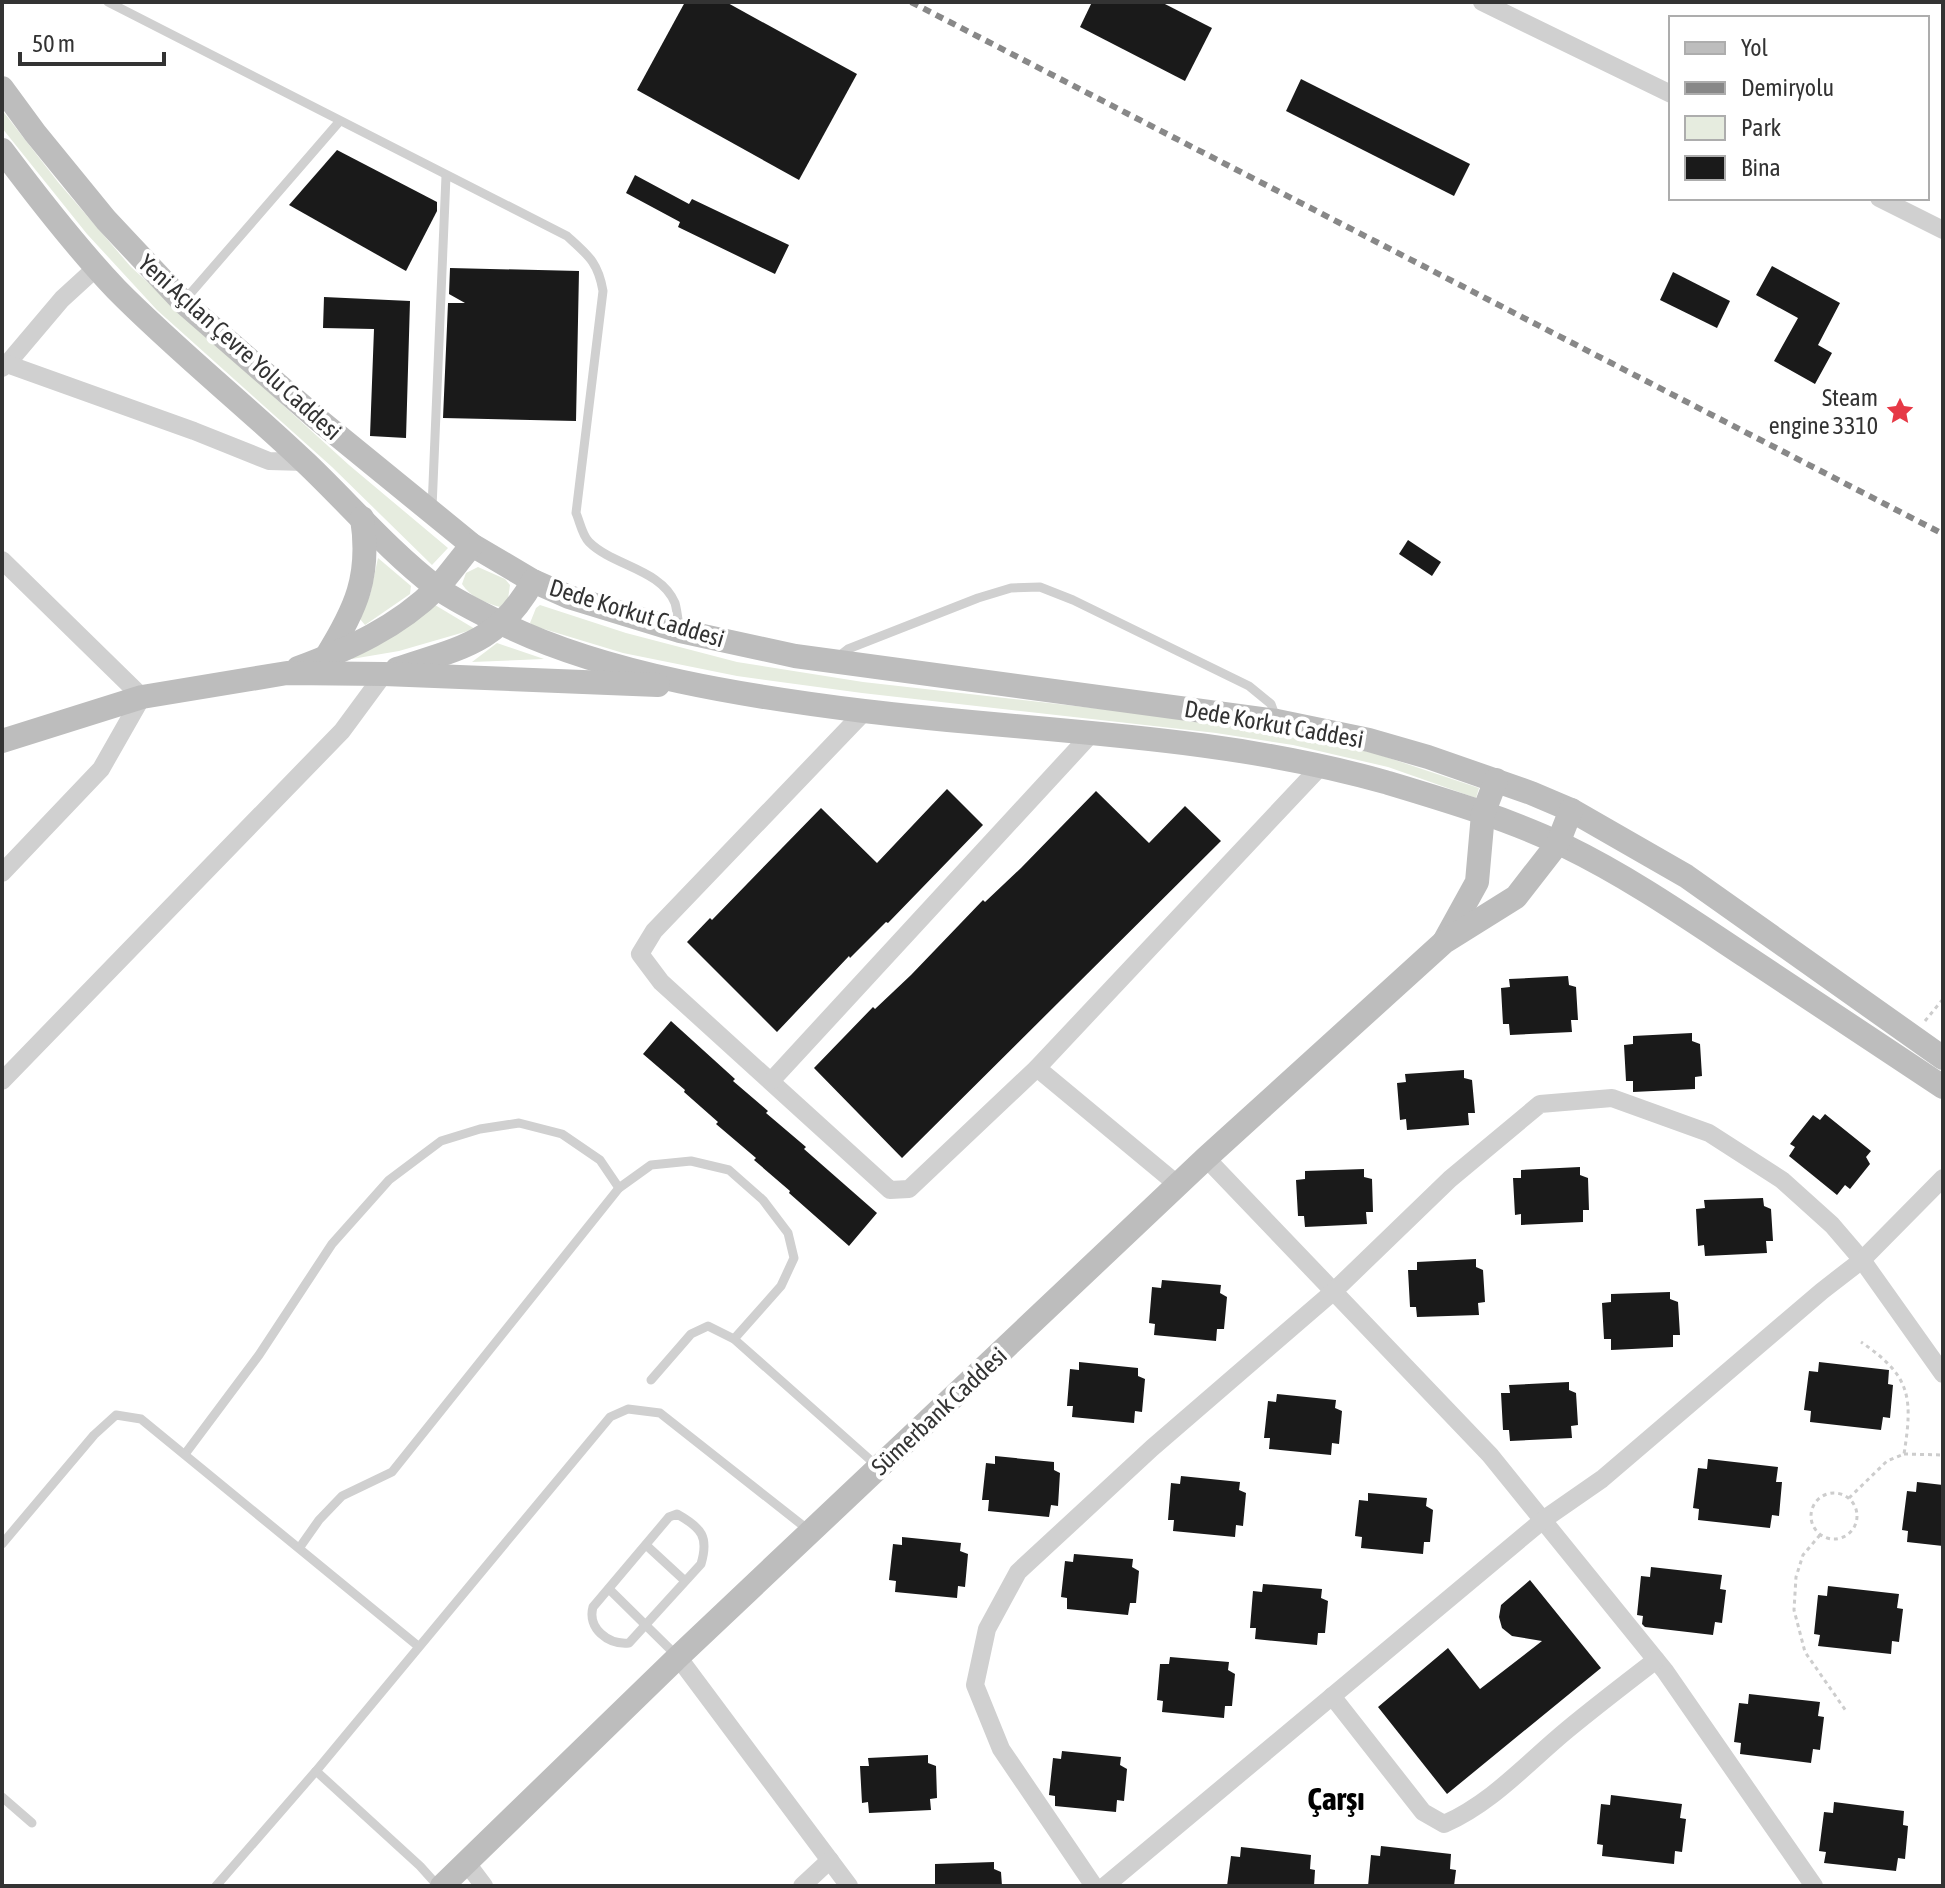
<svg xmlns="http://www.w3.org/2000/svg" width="1945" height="1888" font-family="'Asap Condensed',sans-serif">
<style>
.green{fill:#e6ecdf}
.building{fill:#1a1a1a}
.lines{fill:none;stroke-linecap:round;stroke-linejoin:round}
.path{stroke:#cdcdcd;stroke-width:3;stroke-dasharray:4 4;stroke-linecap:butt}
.lane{stroke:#d0d0d0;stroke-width:9}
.street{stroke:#d0d0d0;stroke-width:18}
.secondary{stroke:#bdbdbd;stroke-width:24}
.rail{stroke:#888;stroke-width:6;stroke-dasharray:8 6;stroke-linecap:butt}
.labels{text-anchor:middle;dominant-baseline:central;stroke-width:8;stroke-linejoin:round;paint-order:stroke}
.street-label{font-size:24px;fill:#333;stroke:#fff}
.poi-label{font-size:24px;fill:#333;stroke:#fff;text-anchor:end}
.district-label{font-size:32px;font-weight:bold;fill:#000;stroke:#fff}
</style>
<rect width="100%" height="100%" fill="#fff"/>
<!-- green -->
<g class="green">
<polygon points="2,110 58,182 131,267 349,465 448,548 432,565 332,467 157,310 87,234 2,128"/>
<polygon points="378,558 411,586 410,594 365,625 360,619 370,595"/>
<path d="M478,567L505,579L510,585L508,599L500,607C486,603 470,597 462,584L466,573Z"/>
<polygon points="435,605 475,629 399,651 334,662"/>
<polygon points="540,605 626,633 737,662 863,682 1216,722 1298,736 1374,753 1479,788 1476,798 1388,767 1293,745 1216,733 862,693 737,676 623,653 534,626 530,623 536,608"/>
<polygon points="497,643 544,659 472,662"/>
</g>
<!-- building -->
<g class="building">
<polygon points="685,2 726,2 857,74 799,180 637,90"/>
<polygon points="1092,2 1161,2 1212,28 1185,81 1080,27"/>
<polygon points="1301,79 1470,164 1454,196 1286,111"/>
<polygon points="337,150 437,202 437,211 406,271 289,205"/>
<polygon points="635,175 689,204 692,199 789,245 775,274 678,227 680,222 626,193"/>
<polygon points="1772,266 1840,303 1818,345 1832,353 1815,384 1774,361 1798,318 1756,295"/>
<polygon points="450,268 579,271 576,421 443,418 448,303 465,303 449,294"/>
<polygon points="1673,272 1730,301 1717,328 1660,300"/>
<polygon points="324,297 410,301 406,438 370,436 374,329 323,328"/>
<polygon points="1408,540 1441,562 1432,576 1399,554"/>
<polygon points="947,789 983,825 888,923 886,922 850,958 849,956 777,1032 687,942 710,918 712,920 821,808 877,863"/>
<polygon points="1096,791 1149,843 1185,806 1221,841 902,1158 814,1068 873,1007 875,1009 911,975 983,900 985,902 1021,868"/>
<polygon points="1568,976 1569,985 1576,987 1578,1020 1571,1020 1572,1032 1510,1035 1509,1024 1503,1024 1501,988 1510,987 1509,979"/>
<polygon points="671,1021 735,1079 733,1081 768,1111 766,1113 806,1147 804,1149 877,1213 849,1246 789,1193 790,1191 754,1160 756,1158 716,1124 718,1122 684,1092 685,1090 643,1054"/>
<polygon points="1692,1033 1692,1041 1700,1044 1702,1076 1695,1077 1695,1089 1633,1092 1633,1081 1626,1081 1624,1045 1633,1044 1633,1036"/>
<polygon points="1464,1070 1464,1078 1472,1080 1475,1113 1468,1113 1469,1125 1407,1130 1406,1119 1400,1120 1397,1083 1406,1082 1405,1074"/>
<polygon points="1825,1114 1871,1151 1866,1157 1870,1164 1850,1189 1845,1185 1837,1195 1789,1156 1795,1147 1790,1144 1813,1115 1820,1120"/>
<polygon points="1580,1167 1580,1175 1588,1178 1589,1210 1583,1210 1583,1222 1521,1225 1521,1214 1515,1215 1513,1178 1521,1178 1521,1170"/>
<polygon points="1364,1169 1364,1177 1372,1179 1373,1212 1366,1212 1367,1224 1305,1227 1304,1216 1298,1216 1296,1180 1305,1179 1305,1171"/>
<polygon points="1763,1198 1764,1206 1771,1209 1773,1241 1766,1241 1767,1253 1705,1256 1704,1245 1698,1246 1696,1209 1705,1208 1704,1200"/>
<polygon points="1476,1259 1476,1267 1483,1270 1485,1302 1478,1303 1479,1315 1417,1317 1416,1307 1410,1307 1408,1270 1417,1270 1417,1262"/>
<polygon points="1162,1280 1221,1285 1220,1293 1227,1297 1224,1329 1217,1329 1216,1341 1154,1335 1155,1324 1149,1323 1152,1287 1161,1288"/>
<polygon points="1670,1292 1670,1299 1678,1302 1680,1335 1673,1335 1673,1347 1611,1350 1611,1339 1604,1339 1602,1303 1611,1302 1611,1294"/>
<polygon points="1079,1362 1138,1368 1138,1376 1145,1379 1142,1412 1135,1411 1134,1423 1072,1417 1073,1406 1067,1406 1070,1369 1079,1370"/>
<polygon points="1819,1362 1889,1370 1888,1384 1893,1385 1890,1418 1883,1417 1881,1430 1810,1422 1811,1411 1804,1410 1809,1371 1818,1372"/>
<polygon points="1569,1382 1569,1390 1576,1393 1578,1425 1571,1426 1572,1438 1510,1441 1509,1430 1503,1430 1501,1393 1510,1393 1509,1385"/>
<polygon points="1277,1394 1336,1400 1335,1408 1342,1411 1339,1444 1332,1443 1331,1455 1269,1449 1270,1438 1264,1438 1268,1401 1276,1402"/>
<polygon points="995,1456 1054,1462 1054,1470 1060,1473 1058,1506 1051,1505 1049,1517 988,1511 989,1500 982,1500 986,1463 995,1464"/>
<polygon points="1708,1459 1778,1467 1776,1482 1782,1482 1779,1516 1772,1515 1770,1528 1698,1520 1699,1509 1693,1508 1698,1468 1707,1469"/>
<polygon points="1181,1476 1240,1482 1239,1490 1246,1493 1243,1526 1236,1525 1235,1537 1173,1531 1174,1520 1168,1520 1171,1483 1180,1484"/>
<polygon points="1917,1482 1943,1485 1943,1546 1907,1542 1908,1531 1902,1530 1907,1491 1916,1492"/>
<polygon points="1368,1493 1427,1498 1426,1506 1433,1510 1430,1542 1424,1542 1423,1554 1361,1548 1362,1537 1355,1536 1359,1500 1368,1501"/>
<polygon points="902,1537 961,1543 960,1551 968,1554 965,1587 958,1586 957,1598 895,1592 896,1581 889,1580 893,1544 902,1545"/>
<polygon points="1074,1554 1133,1559 1132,1567 1139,1571 1136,1603 1130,1603 1128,1615 1067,1609 1067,1598 1061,1597 1065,1561 1073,1562"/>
<polygon points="1651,1567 1722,1575 1720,1589 1726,1590 1722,1623 1715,1622 1713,1635 1645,1627 1642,1624 1643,1616 1637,1615 1641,1576 1650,1577"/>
<polygon points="1530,1580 1601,1668 1447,1794 1378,1707 1448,1648 1480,1689 1542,1641 1512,1636 1502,1628 1499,1617 1501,1605"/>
<polygon points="1263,1584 1322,1589 1321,1598 1328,1601 1325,1633 1318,1633 1317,1645 1255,1639 1256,1628 1250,1628 1253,1591 1262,1592"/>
<polygon points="1828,1586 1899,1594 1897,1608 1903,1609 1899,1642 1892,1641 1891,1654 1818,1646 1820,1635 1814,1634 1818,1595 1827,1596"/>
<polygon points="1170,1657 1229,1662 1228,1670 1235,1674 1232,1706 1225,1706 1224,1718 1162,1712 1163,1701 1157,1700 1160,1664 1169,1664"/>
<polygon points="1749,1694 1820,1702 1818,1716 1824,1717 1820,1750 1813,1749 1811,1763 1740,1754 1741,1743 1734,1742 1739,1703 1748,1704"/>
<polygon points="1062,1751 1121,1757 1120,1765 1127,1769 1124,1801 1117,1800 1116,1812 1055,1806 1055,1796 1049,1795 1053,1758 1061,1759"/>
<polygon points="928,1755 928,1763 936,1766 937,1798 930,1799 931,1810 869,1813 868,1802 862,1803 860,1766 869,1766 868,1758"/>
<polygon points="1611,1795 1682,1804 1680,1818 1686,1819 1682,1852 1675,1851 1674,1864 1602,1856 1603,1845 1597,1844 1601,1804 1610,1805"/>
<polygon points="1834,1802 1904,1811 1903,1825 1908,1826 1905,1859 1898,1858 1896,1871 1824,1863 1826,1852 1819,1851 1824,1812 1833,1813"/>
<polygon points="1381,1846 1451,1854 1450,1869 1456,1870 1454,1886 1368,1886 1371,1855 1380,1856"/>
<polygon points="1241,1847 1311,1855 1310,1869 1315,1870 1314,1886 1227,1886 1231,1856 1240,1857"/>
<polygon points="994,1862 994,1869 1001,1872 1002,1886 935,1886 935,1864"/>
</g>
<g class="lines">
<!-- path -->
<g class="path">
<polyline points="1925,1021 1943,999"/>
<polyline points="1904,1454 1943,1455"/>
<circle cx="1834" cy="1516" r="23"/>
<path d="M1849,1498L1887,1461L1904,1454C1913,1397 1911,1376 1861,1342"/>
<polyline points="1820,1535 1803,1555 1796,1577 1794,1610 1805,1652 1846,1711"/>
</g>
<!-- lane -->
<g class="lane">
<path d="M108,2L567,236C588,255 598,262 603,291L576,513C580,522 582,535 589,542C613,566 661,569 675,603C677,610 678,620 679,627"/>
<polyline points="183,302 339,122"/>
<polyline points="432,508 446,176"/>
<polyline points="839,656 848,649 978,598 1011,588 1040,587 1073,600 1249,686 1271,704 1276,718"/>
<polyline points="651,1380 691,1334 708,1326 734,1339 876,1465"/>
<polyline points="185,1454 259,1355 332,1244 389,1180 441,1141 480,1129 519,1123 562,1134 600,1160 619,1188"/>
<path d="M677,1514C702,1528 709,1537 701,1564L629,1643C608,1645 587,1628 593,1607L669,1517Z"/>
<polyline points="2,1544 94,1435 116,1415 141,1419 418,1646"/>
<polyline points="646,1545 684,1580"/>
<polyline points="300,1547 319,1520 342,1496 392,1472 619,1188 651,1165 691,1161 729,1170 763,1200 788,1233 794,1258 781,1286 734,1339"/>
<polyline points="609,1589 678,1657"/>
<polyline points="316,1771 420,1866 438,1886"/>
<polyline points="2,1797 32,1823"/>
<polyline points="216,1886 316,1771 610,1417 628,1409 660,1413 811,1532"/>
</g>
<!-- street -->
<g class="street">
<polyline points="1482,2 1671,94"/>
<polyline points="1879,198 1943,230"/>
<polyline points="7,364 62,299 97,267"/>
<polyline points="2,368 7,364 194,431 269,461 305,462"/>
<polyline points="2,560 142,697 101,769 2,873"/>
<polyline points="865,711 654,931 640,954 661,982 890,1190 909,1189 1037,1068 1321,766"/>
<polyline points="1037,1068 1178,1185"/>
<polyline points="772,1080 1093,732"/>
<polyline points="2,1081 342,731 384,674"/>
<polyline points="1206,1158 1490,1455 1665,1671 1814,1886"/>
<polyline points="678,1657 849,1886"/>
<path d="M1332,1696L1423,1812L1444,1824C1492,1803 1527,1763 1567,1730C1596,1706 1626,1683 1656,1660"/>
<polyline points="466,1862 484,1886"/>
<polyline points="802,1886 830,1860"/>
<polyline points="1094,1886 1001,1749 975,1685 987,1629 1018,1572 1152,1448 1334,1291 1450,1179 1540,1104 1612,1098 1709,1133 1782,1180 1832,1225 1862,1260 1943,1374"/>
<polyline points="1105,1886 1543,1520 1602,1479 1822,1291 1862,1260 1943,1178"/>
</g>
<!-- secondary -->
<g class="secondary">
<polyline points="2,88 35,133 106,220 183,302 315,417 472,545 533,581 569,597 680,631 795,656 1277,721 1369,740 1428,757 1531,793 1571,810 1686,876 1943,1058"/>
<path d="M2,150C38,198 75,246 116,289C176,350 244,404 306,463C349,504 389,551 436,587C457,602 482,614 505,625C608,675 750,697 864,711C1037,732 1216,734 1385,782C1445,800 1509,819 1565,846C1629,877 1688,918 1747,957C1812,1000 1878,1044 1943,1087"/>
<path d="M326,657C356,609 371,576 362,518"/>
<path d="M298,668C349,649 398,627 437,588C449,575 460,559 472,545"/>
<path d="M397,669C460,648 499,643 533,581"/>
<polyline points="2,741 142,697 287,673 384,674 658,685"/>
<polyline points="1445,940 1477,882 1483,814 1496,780"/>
<polyline points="442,1886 678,1657 1206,1158 1444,942 1516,897 1558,843 1571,810"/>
</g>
<!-- rail -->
<polyline class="rail" points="911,2 1943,534"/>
</g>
<!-- icons -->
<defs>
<symbol id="sight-bare" viewBox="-9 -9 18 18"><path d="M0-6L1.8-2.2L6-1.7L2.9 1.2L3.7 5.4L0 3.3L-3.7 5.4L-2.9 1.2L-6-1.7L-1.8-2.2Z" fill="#e63946" stroke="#fff" stroke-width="2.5" paint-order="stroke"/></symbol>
</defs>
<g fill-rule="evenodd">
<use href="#sight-bare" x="1880" y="391" width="40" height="40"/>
</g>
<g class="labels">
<!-- street labels -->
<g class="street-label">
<text transform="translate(240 347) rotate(42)">Yeni Açılan Çevre Yolu Caddesi</text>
<text transform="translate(637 613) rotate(17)">Dede Korkut Caddesi</text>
<text transform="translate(1274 724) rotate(10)">Dede Korkut Caddesi</text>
<text transform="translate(939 1411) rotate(-43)">Sümerbank Caddesi</text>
</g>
<!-- poi labels -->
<g class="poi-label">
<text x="1878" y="397">Steam<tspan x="1878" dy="28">engine 3310</tspan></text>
</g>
<!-- district labels -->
<g class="district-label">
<text x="1336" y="1798">Çarşı</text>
</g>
</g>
<!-- border -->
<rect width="1945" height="1888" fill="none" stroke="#333333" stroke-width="8"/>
<!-- legend -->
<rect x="1669" y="16" width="260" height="184" fill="#ffffff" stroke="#adadad" stroke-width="2"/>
<rect x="1685" y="42" width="40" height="12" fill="#bdbdbd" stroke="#adadad" stroke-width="2"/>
<text x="1741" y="56" font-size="24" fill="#333333">Yol</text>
<rect x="1685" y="82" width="40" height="12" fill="#888888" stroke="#adadad" stroke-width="2"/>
<text x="1741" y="96" font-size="24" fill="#333333">Demiryolu</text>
<rect x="1685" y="116" width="40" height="24" fill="#e6ecdf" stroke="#adadad" stroke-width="2"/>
<text x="1741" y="136" font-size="24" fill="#333333">Park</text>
<rect x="1685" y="156" width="40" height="24" fill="#1a1a1a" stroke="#adadad" stroke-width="2"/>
<text x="1741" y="176" font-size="24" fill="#333333">Bina</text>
<!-- scale -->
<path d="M20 52v12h144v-12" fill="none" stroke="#333333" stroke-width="4"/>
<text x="32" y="52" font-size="24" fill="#333333" stroke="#ffffff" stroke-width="6" paint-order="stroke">50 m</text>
</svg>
